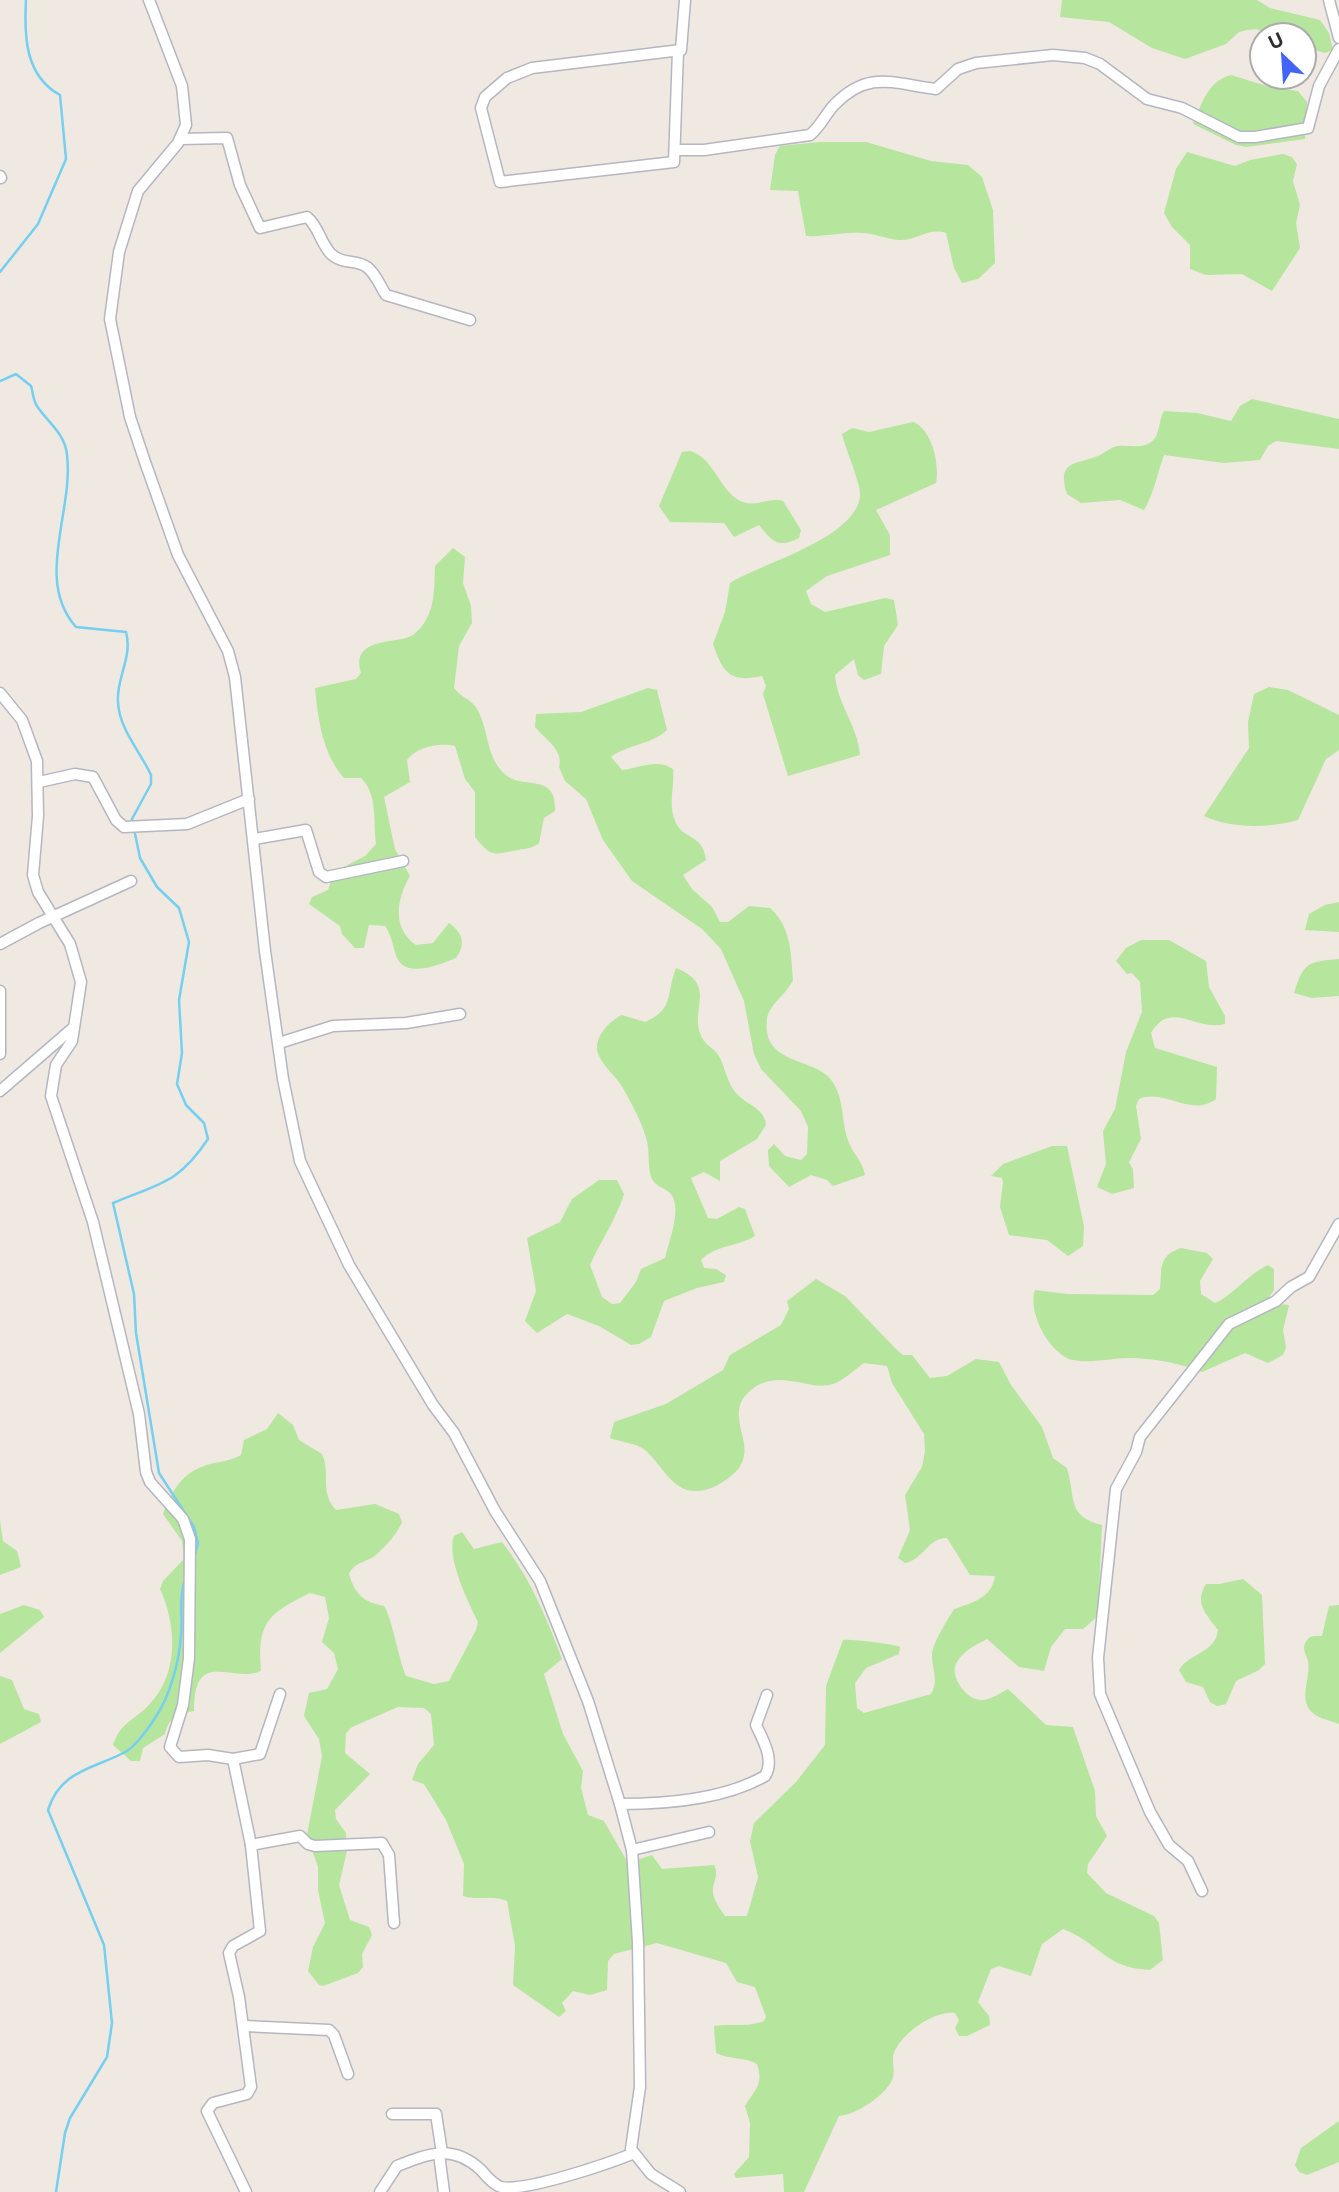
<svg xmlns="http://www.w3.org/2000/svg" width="1339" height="2192" font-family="Inter,sans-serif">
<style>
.green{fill:#b6e59e}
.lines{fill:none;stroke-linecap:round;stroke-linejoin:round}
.stream{stroke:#75cff0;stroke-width:2.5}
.minor-casing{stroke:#b4b7c1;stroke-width:13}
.minor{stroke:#fff;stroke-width:10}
</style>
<rect width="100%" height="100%" fill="#efe9e1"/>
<!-- green -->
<g class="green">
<polygon points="1062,0 1257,0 1270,8 1320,20 1329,33 1333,50 1325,53 1304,47 1304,35 1273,35 1256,29 1247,30 1239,32 1226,44 1185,59 1152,48 1109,22 1060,17"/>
<path d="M1231,75L1270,87L1298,91L1307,102L1305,139L1246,147L1236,145L1193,124C1202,103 1208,81 1231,75Z"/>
<path d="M866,142L931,161L968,165L982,177L993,210L995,263L978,279L962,283L954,268L946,233C928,227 917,241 899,240C886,239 874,233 861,233C843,232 825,237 806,236L798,191L770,190L775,155L780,146L820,142Z"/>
<polygon points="1187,152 1235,166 1250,160 1283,154 1292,157 1297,164 1293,181 1300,205 1296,223 1300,248 1272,291 1242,274 1206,275 1190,269 1190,245 1172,227 1164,213 1176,169"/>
<path d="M1252,399L1339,419V449L1276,441L1268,446L1260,460L1224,463L1164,455C1158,471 1153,496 1144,510L1120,500L1081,503L1067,494C1056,460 1076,465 1098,456C1105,453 1111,447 1118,446C1129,445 1147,450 1155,438C1160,431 1159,419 1164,411L1197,413L1231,421L1240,406Z"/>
<path d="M913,422C932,429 940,465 936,483L876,510L890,535V555L827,576L806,591L811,604L825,612L885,598L894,600L898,625L884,646L881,674L864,680L858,675L854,659L835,675C837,704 858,726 860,755L788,776L763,694L766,686L762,676C730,683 723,673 713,644L725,612L730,583C762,563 854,539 860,497C862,486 845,448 842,434L852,428L869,432Z"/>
<path d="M690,451C714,458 720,491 740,501C755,508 769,497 783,501L801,530L799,538C778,549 772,541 759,525L734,537L724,523L670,522L659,506L682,452Z"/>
<path d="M453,548L465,557L463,583L471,606L472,623L459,646L454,688C460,696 469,699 475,706C489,725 485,759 506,775C524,790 557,772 555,811L544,818L539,843C532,849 527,848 518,850C494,854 492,859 475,837V792L465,779L455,746C439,742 416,747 407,760L410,782L384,797L395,849L410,876C397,899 391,927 416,945L433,943L449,923C463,933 466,944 456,958C441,964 407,979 397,958C393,947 392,936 385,926L369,925L364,948H355L342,934L340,926L309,904L312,897L328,890L334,872L365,856L376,844C373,822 378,794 361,778H344C322,753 318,719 315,688L356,679L361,673C349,636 400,644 413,635C436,617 434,591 435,566Z"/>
<path d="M1269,687L1288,690L1339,715V750L1326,759L1298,820C1270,828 1231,829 1204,816L1249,748L1248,722L1254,694Z"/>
<path d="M648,688L657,690L667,730C651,745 628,744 611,757L622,770C640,768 657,758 673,769C675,788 667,805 676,823C683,839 703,834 706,860L683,875L692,889L712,907L720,922H728L749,906L770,908C791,926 791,954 793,980C787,994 769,1004 767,1019C761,1066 816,1057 832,1081C846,1101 840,1126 851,1147C856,1157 863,1163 865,1175L833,1186L827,1180L811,1175L789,1187L769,1166L768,1150L774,1144L785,1156L801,1160L807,1154L808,1127L801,1111L761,1069L754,1054L744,1001L721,949L702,929L632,881L603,840L586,799L565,781L559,767C564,750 545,739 535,727L536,714L581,712Z"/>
<polygon points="1339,902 1339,932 1305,930 1309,914 1325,905"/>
<path d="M1141,940H1169L1206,961L1209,987L1225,1016V1024C1196,1032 1171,999 1151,1033L1155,1048L1217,1067L1216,1099C1190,1118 1166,1088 1139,1099L1136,1106L1141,1139L1129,1162L1133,1169L1134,1188L1112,1194L1097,1187L1106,1164L1103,1131L1115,1109L1126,1052L1142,1012L1140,982L1132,973L1127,974L1116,961L1126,948Z"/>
<path d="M1339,959V996L1312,998L1294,993C1304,962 1307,962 1339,959Z"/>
<path d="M676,968C721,986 685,1012 704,1041C707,1045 712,1048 716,1052C726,1064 725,1082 738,1095C749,1106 764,1108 766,1125L757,1139L720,1161V1181L704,1172L691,1178L708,1218L717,1219L739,1207L745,1209L755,1236C737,1247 715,1245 701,1260L704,1268L716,1269L726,1275L724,1282L697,1288L664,1301L651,1337L639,1344L631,1345L599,1326L567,1314L537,1333L525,1321L536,1291L527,1238L560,1222L572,1199L599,1180H617L624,1194C616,1220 601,1240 590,1265L602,1297L612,1304L620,1303L636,1282L641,1269L665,1258C669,1241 679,1217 674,1200C671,1188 657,1189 652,1179C647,1168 650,1153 647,1141C642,1122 632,1105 623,1088C617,1077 596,1060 597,1047C597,1034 611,1020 622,1015L645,1022C675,1009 666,993 676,968Z"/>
<polygon points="1052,1146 1067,1146 1084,1226 1083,1246 1068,1256 1047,1240 1009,1235 1000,1207 1003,1182 1002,1178 991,1176 1003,1164"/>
<path d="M1181,1248L1207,1253L1213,1259L1200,1281L1201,1294L1215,1303C1230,1298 1248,1274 1268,1265L1274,1269V1290L1269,1297L1277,1304L1289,1305L1283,1330L1286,1347L1283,1355L1268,1363L1245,1353L1202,1372C1181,1363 1155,1359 1133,1358C1114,1357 1092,1364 1073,1360C1050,1355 1027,1312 1035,1290L1067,1294L1153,1295L1160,1289C1162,1268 1158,1256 1181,1248Z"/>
<path d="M816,1279L845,1296L896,1349L903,1355H912L930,1378L947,1376L976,1359L999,1362L1011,1385L1042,1427L1053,1458L1067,1468C1076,1498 1066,1516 1102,1525L1098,1616L1083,1629H1065L1051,1647L1044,1671L1019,1667L987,1639C976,1645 964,1650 957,1662C948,1675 967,1702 983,1700C991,1699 1001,1693 1008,1689L1046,1725L1073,1727L1095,1791L1096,1816L1107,1836L1088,1864L1087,1873L1106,1893L1154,1916L1159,1923L1163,1960L1150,1970C1104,1968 1100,1943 1063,1929L1042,1944L1031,1976L999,1966L991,1969L978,2002L989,2016L990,2025L967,2036H959L955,2028L959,2020L955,2013C935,2010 901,2033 894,2053C891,2061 896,2072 892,2080C885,2096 855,2115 839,2116L804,2192H784L783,2174L736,2178L734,2174L749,2157L750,2123L745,2106C755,2089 764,2085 757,2064C745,2057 731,2060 716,2053L714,2026C732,2023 746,2028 764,2021L766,2017L755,1987L737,1982L726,1963L657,1943L614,1954L608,1961L607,1990L590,1995L573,1991L562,2003L566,2011L559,2017L513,1985L515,1946L507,1901C493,1894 478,1901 463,1896L464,1864L446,1820L424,1784L412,1780L418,1764L434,1745L431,1714L424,1708L398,1707L352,1727L346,1733L345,1753L370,1774L335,1810L336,1819L346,1833L347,1851L339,1885L350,1920L369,1927L372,1935L362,1954L363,1967L358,1973L323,1986L319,1985L308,1971L313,1947L325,1923L318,1890V1867L307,1835L322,1756L319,1739L304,1716L309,1693L327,1689L338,1669L334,1653L322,1642L329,1618L325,1597L310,1593C267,1614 257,1623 261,1671C231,1684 194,1647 194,1711C177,1714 169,1717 165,1734L143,1748L140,1761H131L113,1745C121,1722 132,1722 148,1706C179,1675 177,1626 160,1589L163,1581L184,1559L182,1541L163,1514C172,1490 183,1471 210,1464C222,1461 230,1461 241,1455L244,1440L267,1429L278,1413L293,1425L299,1440L322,1454C331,1473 319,1492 336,1510L375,1504L399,1514L402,1522C397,1534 386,1546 377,1554C367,1563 355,1561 349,1574C355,1594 363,1602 384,1606C392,1618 398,1657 406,1676L434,1684L449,1681L476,1630L478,1622C468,1602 446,1557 454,1536L462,1532L474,1549L502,1542C530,1578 546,1616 562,1659L544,1674L563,1734L583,1771L581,1788L588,1815L604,1821L628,1863L652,1855L662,1869L714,1865C719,1874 714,1879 713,1889C712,1899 720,1908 725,1916H747L758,1877L750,1841L754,1823L796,1782L825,1745L826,1686L843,1640C850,1639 893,1644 900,1647L899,1654L866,1668L855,1683L857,1708L864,1713L931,1694C939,1679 932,1671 932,1655C932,1644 948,1619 954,1609C972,1603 992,1598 995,1576L970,1575L947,1538C927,1538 924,1560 905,1563L898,1558L910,1530L905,1495L922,1467L925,1451L924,1434L892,1383L887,1366L864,1363C855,1369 843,1381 833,1384C808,1392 780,1367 751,1390C718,1417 766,1448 731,1476C721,1484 711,1490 698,1491C672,1493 662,1464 645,1450C637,1443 620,1442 610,1438L614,1422L666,1404L723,1370L730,1355L781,1325L789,1309L787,1301Z"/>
<polygon points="0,1521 3,1541 17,1551 21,1567 0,1575"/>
<path d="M1243,1579L1262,1595L1265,1664L1259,1670L1236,1681L1226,1704L1217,1706L1210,1702L1203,1687L1186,1682L1179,1670C1189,1653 1216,1653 1218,1630C1206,1614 1194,1603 1206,1584H1219Z"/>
<polygon points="24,1605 40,1610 44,1617 0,1653 0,1614"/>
<path d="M1339,1605V1724C1329,1720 1315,1718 1309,1709C1300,1694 1311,1677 1308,1661C1306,1654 1301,1647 1307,1640C1310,1635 1316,1636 1322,1636L1329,1606Z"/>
<polygon points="0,1676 12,1680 24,1709 39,1714 41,1722 0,1744"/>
<polygon points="1339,2121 1339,2162 1307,2175 1299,2172 1295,2165 1301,2148"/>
</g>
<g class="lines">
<!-- stream -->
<g class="stream">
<path d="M0,272L38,224L66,159L60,95C25,76 24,36 26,0"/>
<path d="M0,381L16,374L31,386C33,392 33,400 37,406C48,423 65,433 67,455C74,511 34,580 76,627L126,632C133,657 116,678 118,702C119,729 140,751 151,775V784L132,819L140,858L157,887L179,908L189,942L179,1000L182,1053L177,1084L186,1105L204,1123L208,1139C178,1184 160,1183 113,1203L134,1294L136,1333L159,1473L194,1527L198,1543L193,1562"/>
<path d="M56,2192L65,2133L70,2118L107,2057L112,2023L104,1945L48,1810C61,1769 95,1769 127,1751C136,1745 149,1728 155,1718C170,1696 179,1663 181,1636C183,1616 178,1596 186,1577"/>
</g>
<defs>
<g id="minor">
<polyline points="149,0 182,86 186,125 178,143 138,191 119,252 110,319 130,417 145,462 178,555 228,651 235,677 265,951 283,1079 300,1161 349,1265 433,1405 454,1433 495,1511 540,1581 588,1701 620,1804 632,1850 638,1942 640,2087 631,2149 651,2174 680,2192"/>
<polyline points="1329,0 1339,38"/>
<polyline points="678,51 674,162 500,182 481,108 485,97 507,78 532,68 681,50 685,0"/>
<path d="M180,139L227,138L240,185L260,228L307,217C319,227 320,242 331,254C343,265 356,259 367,267C376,274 380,286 386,295L470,320"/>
<path d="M676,150H704L810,135C820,127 825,115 834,105C869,69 894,84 936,89L958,69L976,63L1053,55L1085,58L1100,64L1147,99L1182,108L1239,137H1255L1308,128L1319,86L1339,49"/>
<polyline points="0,176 1,178"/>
<polyline points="0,693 22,720 37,761 38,816 33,875 38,892 70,944 81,982 72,1041 56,1065 51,1096 93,1222 139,1414 146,1472 150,1482 183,1519 190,1539 189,1658 183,1705 170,1747 179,1757 208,1755 233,1759 251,1845 260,1931 233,1946 229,1953 239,1997 251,2087 247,2094 213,2103 207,2111 246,2192"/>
<polyline points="39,782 75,774 93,777 116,820 124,827 187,824 249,799"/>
<polyline points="254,839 306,830 319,872 326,877 403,861"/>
<polyline points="0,944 39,923 131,881"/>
<polyline points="0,991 0,1054"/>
<polyline points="279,1043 333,1026 406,1023 460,1014"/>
<polyline points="0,1091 73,1028"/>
<polyline points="233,1759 260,1754 280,1694"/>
<path d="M620,1804C666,1804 725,1799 765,1776C775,1760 763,1740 756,1725L767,1695"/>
<polyline points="251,1845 300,1836 308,1844 315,1846 382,1843 389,1855 394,1923"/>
<polyline points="632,1850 709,1832"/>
<polyline points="1202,1891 1188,1861 1169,1845 1150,1812 1100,1694 1098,1658 1116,1489 1136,1452 1140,1437 1229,1324 1276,1301 1291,1287 1309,1277 1339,1224"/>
<polyline points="244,2026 329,2030 334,2035 348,2074"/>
<polyline points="392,2114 436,2114 442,2153"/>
<polyline points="439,2154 444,2192"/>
<path d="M380,2192L397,2166C430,2153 453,2144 481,2170C486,2176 494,2185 501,2187C525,2192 607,2164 632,2154"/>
</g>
</defs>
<!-- minor casing -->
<use href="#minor" class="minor-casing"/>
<!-- minor -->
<use href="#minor" class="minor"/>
</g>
<!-- north arrow -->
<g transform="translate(1283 56) rotate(335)"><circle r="33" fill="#ffffff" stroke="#ababab" stroke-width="2"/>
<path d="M0-5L12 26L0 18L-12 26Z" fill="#4264fb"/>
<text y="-10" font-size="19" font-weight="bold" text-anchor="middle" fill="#2e2e2e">U</text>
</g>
</svg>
